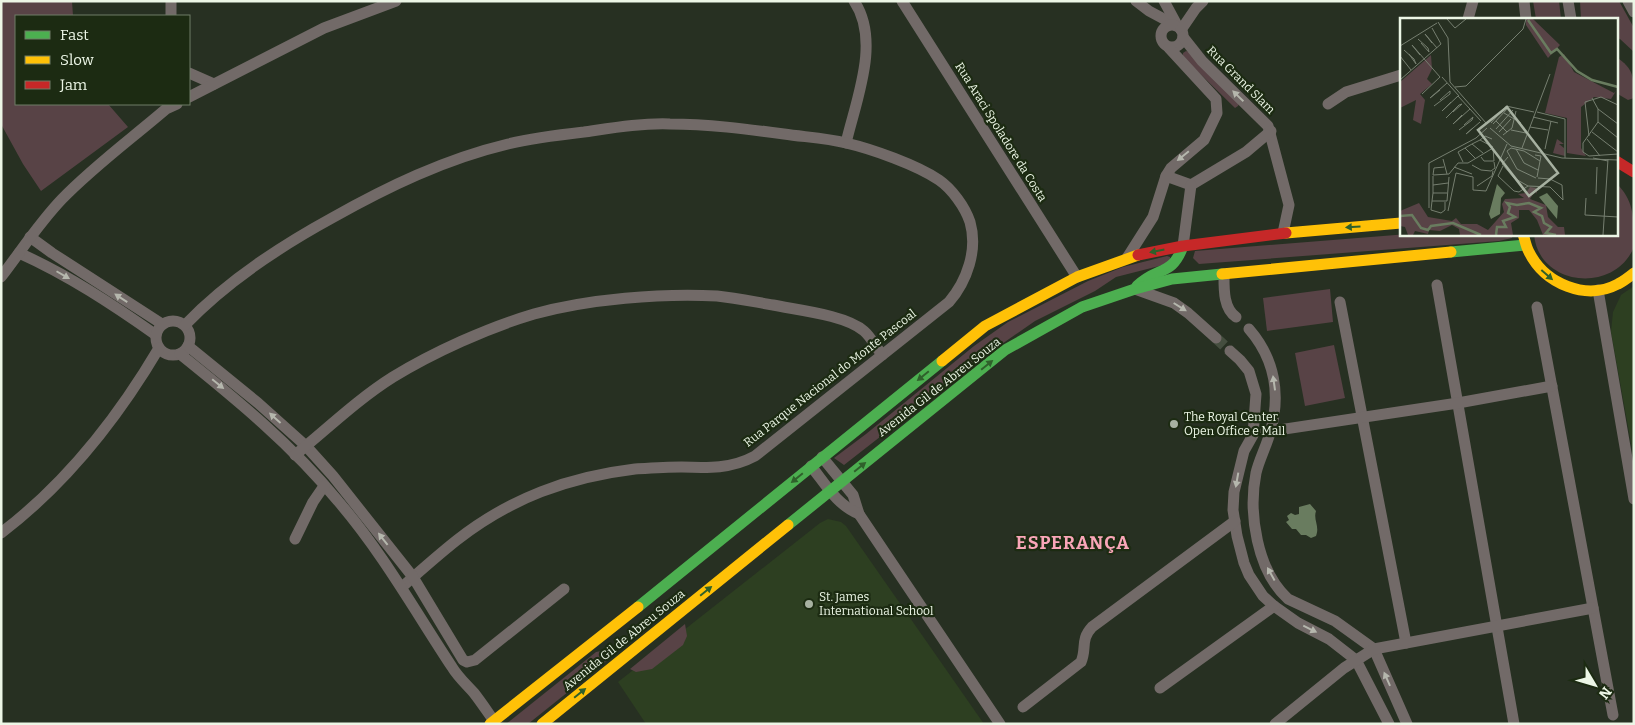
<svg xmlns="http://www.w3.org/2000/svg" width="1635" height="725" font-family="Bitter,serif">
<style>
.built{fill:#2d3f21}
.green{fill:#584346}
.water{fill:#697c5f}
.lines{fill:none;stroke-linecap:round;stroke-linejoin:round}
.street-tunnel{stroke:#454e3f;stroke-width:11;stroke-dasharray:11 5.5;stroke-linecap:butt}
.street{stroke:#726a68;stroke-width:11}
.fast{stroke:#4caf50;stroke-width:11}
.slow{stroke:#ffc107;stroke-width:11}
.jam{stroke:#c62828;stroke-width:11}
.oneway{fill:#b5b7ad}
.oneway2{fill:#2f602b}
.poi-dot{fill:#a7b1a1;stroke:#1c2b12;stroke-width:2}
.labels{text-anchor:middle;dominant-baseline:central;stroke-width:4.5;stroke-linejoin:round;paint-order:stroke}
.street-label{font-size:12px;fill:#ecf6e6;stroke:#1c2b12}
.poi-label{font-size:12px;fill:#ecf6e6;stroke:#1c2b12;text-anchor:start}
.district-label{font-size:18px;font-weight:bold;letter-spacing:1px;fill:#f9a6b8;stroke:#1c2b12}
.inset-river{fill:none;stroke:#697c5f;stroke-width:2.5}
.inset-road{fill:none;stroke:#767f70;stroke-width:1}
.view{fill:#a7b1a1;fill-opacity:0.15;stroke:#a7b1a1;stroke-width:2.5}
.inset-edge{fill:none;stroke:#ecf6e6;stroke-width:2.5}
</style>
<rect width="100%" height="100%" fill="#273022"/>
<!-- built -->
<g class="built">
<polygon points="1634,286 1634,459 1611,332 1613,312 1621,295"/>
<polygon points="828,519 841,522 846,526 984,724 646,724 618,682 820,523"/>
</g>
<!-- green -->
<g class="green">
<polygon points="1,1 72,1 73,16 16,16 16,104 108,104 128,127 41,191 23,164 1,124"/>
<polygon points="1533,1 1559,1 1561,19 1536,19"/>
<polygon points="1580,1 1619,1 1634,28 1634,52 1620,39 1616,38 1616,19 1581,19"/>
<polygon points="1186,51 1189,52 1239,104 1238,106 1235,108 1183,57 1183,53"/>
<path d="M1616,57C1634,68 1634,79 1634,98L1628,100L1616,93Z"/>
<path d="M1616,183C1635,201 1634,220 1634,247C1614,295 1538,286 1534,234H1616Z"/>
<polygon points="1408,234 1513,234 1512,238 1499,241 1199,264 1193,258 1195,251"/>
<polygon points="1167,256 1170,257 1171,263 1116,277 1095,291 1035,321 976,362 844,465 834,458 866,434 974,346 1008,322 1088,281 1123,267"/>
<polygon points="1330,289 1333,322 1267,331 1263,298"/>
<polygon points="1334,345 1345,398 1305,406 1295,353"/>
<polygon points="685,624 687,636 683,645 652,669 636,672 630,669"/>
<polygon points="601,651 606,654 608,660 528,724 506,724 596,652"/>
</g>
<!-- water -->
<path class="water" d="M1310,504L1316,511C1313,520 1320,526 1316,536L1311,538L1306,535H1301L1296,529H1292L1286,522L1289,520L1287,516L1291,513L1295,515L1299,514V507Z"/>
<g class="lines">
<!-- street-tunnel -->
<polyline class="street-tunnel" points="1216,338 1230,351"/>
<!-- street -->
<g class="street">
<polyline points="902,1 1077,277"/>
<polyline points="1136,1 1149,11 1177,26"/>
<polyline points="1164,1 1177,25"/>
<polyline points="1524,1 1526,19"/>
<polyline points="1568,1 1571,19"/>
<polyline points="1628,1 1634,12"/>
<polyline points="171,16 171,1"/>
<polyline points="1468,19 1473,1"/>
<circle cx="1172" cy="36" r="11"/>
<polyline points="1181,30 1196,8 1203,1"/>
<polyline points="1183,37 1202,61 1268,126 1289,205 1283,233"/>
<polyline points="189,73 214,84"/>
<polyline points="189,97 324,28 396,1"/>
<polyline points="1328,104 1346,92 1401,75"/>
<path d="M846,143C856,100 881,41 854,1"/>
<polyline points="1166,176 1191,185 1246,152 1271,131"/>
<polyline points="30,237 52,253 162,324"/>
<polyline points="1183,246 1191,185"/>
<path d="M19,253C68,275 112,304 156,335"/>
<polyline points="1127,258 1153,217 1166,176 1171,168 1204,140 1217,113 1216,99 1169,48"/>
<path d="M1224,274C1224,288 1223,308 1236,317"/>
<path d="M1,277C21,251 39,223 62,199C94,166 131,139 166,109L177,104"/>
<polyline points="1437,285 1514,724"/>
<polyline points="1135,289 1174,303 1188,313 1216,338"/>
<polyline points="1598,290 1634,499"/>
<polyline points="1340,302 1406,643"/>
<polyline points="1537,307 1613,715"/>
<circle cx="173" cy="338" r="17"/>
<path d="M185,325C227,281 279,247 332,218C387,187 445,159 508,144C533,138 558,135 584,132C612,128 641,123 670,124C708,124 746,129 784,134C804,137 826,138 846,143C872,149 917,165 939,180C952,189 965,207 970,222C978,250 967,281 949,302L755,456C731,469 708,468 681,467C666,467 651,468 635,469C568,477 511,498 457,540C438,555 420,571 402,587"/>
<path d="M1249,329C1275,359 1281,395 1270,433C1266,447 1259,460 1256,473C1248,513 1257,571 1288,599L1335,621L1374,649L1407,724"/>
<polyline points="188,346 258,403 306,446 333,476 413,577 463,660 467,662 475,660 564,589"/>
<polyline points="1230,351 1240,360 1249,371 1256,394 1253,435 1244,451 1234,492 1233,510 1237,536 1244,563 1249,575 1263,596 1274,606 1298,623 1329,639 1356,660 1389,724"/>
<path d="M180,354C236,399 292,445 338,501C382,552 415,611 452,667C458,677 466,684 474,693C481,702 487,711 494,721"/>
<polyline points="1265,432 1458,403 1552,386"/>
<path d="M295,455C327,429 358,399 393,377C434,352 487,328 534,314C588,299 662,293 717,296C736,298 755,302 773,305C797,310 846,315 864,331C871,337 876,347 882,355"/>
<polyline points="822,457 853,495 859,514 1000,724"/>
<path d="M811,466C826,485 837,505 859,514"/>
<path d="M1,533C67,483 117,419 159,348"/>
<polyline points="295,539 313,502 324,486"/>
<polyline points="1160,688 1274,606"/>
<path d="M1023,707L1081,662C1087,648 1080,640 1092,627L1235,521"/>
<polyline points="1275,724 1344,668 1374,649 1593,608"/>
</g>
<!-- fast -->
<g class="fast">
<polyline points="1451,252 1525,245"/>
<path d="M1137,286C1157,266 1172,277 1183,246"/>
<polyline points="788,525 1005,350 1082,307 1135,289 1172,279 1222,274"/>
<polyline points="638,607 942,361"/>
</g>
<!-- slow -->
<g class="slow">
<polyline points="1286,233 1401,223"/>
<path d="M1523,234C1525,240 1526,247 1529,252C1545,284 1586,301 1618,284C1624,281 1629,277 1634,273"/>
<polyline points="1222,274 1451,252"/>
<polyline points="942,361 985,326 1077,277 1138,255"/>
<polyline points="490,724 638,607"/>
<polyline points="542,724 788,525"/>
</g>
<!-- jam -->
<g class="jam">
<polyline points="1616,161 1634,172"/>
<polyline points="1138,255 1183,246 1286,233"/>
</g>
</g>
<!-- one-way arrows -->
<defs><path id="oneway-solid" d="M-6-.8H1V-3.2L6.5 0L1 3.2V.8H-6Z" transform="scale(1.25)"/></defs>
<g class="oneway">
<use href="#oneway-solid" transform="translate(1238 96) rotate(-136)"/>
<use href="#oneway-solid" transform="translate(1183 156) rotate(141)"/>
<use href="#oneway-solid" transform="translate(63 275) rotate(30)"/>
<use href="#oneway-solid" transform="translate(121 298) rotate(-147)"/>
<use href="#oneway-solid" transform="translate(1180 307) rotate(32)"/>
<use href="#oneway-solid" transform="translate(1274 383) rotate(-98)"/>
<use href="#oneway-solid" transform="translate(218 384) rotate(39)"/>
<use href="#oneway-solid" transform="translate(275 418) rotate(-138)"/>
<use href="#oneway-solid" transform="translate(1237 480) rotate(100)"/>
<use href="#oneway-solid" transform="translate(383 539) rotate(-128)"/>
<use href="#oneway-solid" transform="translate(1271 574) rotate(-119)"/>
<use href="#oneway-solid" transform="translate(1310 629) rotate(26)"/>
<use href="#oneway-solid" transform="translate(1387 679) rotate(-114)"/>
</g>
<g class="oneway2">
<use href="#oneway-solid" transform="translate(1353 227) rotate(176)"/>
<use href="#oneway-solid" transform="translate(1157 251) rotate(169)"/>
<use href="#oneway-solid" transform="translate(1547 275) rotate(41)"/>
<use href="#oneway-solid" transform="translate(987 365) rotate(-39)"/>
<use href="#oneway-solid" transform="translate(923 376) rotate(141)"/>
<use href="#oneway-solid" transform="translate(860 467) rotate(-39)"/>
<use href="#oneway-solid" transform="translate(797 478) rotate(141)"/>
<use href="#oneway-solid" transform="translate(706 591) rotate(-39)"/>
<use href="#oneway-solid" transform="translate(580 693) rotate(-39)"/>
</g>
<!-- markers -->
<g class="poi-dot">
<circle cx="1174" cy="424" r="5"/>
<circle cx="809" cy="604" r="5"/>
</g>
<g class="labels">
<!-- street labels -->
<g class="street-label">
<text transform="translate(1241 80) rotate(45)">Rua Grand Slam</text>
<text transform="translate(1001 132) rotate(58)">Rua Araci Spoladore da Costa</text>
<text transform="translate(830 378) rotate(-38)">Rua Parque Nacional do Monte Pascoal</text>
<text transform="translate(939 387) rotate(-38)">Avenida Gil de Abreu Souza</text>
<text transform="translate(624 640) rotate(-39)">Avenida Gil de Abreu Souza</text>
</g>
<!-- poi labels -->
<g class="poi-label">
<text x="1184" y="417">The Royal Center<tspan x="1184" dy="14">Open Office e Mall</tspan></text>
<text x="819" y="597">St. James<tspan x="819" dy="14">International School</tspan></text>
</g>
<!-- district labels -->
<g class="district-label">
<text x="1073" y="543">ESPERANÇA</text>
</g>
</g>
<!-- overview -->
<g transform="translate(1400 18)">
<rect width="218" height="218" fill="#273022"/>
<path d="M126,1H133L160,27L148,40L126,7ZM164,36L174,54L214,75L216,73L211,81L194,79L181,89V130L186,138L167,135V100L145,95L159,39ZM31,37L32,51L27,61L32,66L20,76L25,82L21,106L13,102L16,82L0,90V64ZM157,121L164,126H159L164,130L165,138L153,135ZM130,169L136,170L137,176L135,173L130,181L146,187L148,199L158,209H164L165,217H143L137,202L129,192H119V200L111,205L113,217H60L59,211L52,207L40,213L29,212L28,216L15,213L13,217H8L5,209L0,208V193L19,185L28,199L52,203L56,200L61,206H77L88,212L104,194L102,186L105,181L124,180L118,176L126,175Z" fill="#584346"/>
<path d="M97,166L105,175L101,180L100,196L91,201L89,196ZM147,175L158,188L157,201L139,179Z" fill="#697c5f"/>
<path class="inset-river" d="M128,2L151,35L157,31L177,53L192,62L218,69M0,198L12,197L21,210L28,212L31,208L53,205L81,217M96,217L97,209H106L103,203L115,199L108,195L110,189L107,185L117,187L129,185L141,190L134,194L142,198L144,205L151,209L146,215L156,217"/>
<path class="inset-road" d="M47,1L55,10L66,1M38,4L48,20L50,64L86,105M18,21L28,30L29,34L21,25M32,25L25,16L37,30M0,28L37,5M4,32L14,41L16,46L9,36M20,37L12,27L40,59M0,38L11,52M42,59L59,78M0,62L41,26L32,10M55,69L66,68L123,11L126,1M40,72L30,80L47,65M22,76L40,59M58,78L81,103M192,80L198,91V104L183,125V134L189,138L218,136M51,84L42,93L58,78M34,88L50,76V73L40,82M198,91L218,106M137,94L165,101V140M104,95L121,105M62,97L53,106L70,91M133,99L158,105M46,100L59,87L62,86L53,94M96,103L107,114M198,104L218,120M91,105L106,88L134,94M93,106L107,91M130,109L148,112M73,110L66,116L80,104M90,110L111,128L162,140L218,142M96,111L113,92M59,112L72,102L73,99L64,107M111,112L126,115M99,114L111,101M192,114L218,134M103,117L112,110L116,93M189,118L185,84L201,79L218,87M92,121L85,118L80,122L93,129M187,121L200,138M80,122L72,126L83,135M72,126L65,130L75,140M122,130L150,56M116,131L124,145L138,152M145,131L151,103M135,137L141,138L137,159M81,139L84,143H94L93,130M108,139L102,146L114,160L128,168L150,169L163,182M193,140L208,143M43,141L47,156M63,144L58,134L65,130M72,147L81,152L91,153L95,150L94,144M103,148L98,158L114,173L119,174L128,168M44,149L34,150L33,157L49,156M54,149L72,156M49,156L58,145H68L93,130M33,158V167L48,165M136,160L117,151L107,133L111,130L124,133L140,143M138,160L150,161L162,167L163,182M33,167V175H47M77,168L92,158L93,153M33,175L32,183H47L49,159M196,176L197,149M186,180L185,197L218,199M32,183L31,192L41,195L45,192V184M29,190V145L76,120L87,110M48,193L56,155L73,159V172L86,173L107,126M203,217L208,141"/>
<path class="view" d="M107,89L158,155L129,178L78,112Z"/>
<rect width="218" height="218" class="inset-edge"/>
</g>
<!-- border -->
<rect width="1635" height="725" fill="none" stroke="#ecf6e6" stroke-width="5"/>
<!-- legend -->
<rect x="15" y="15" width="175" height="90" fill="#1c2b12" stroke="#6f7c67"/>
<rect x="25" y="31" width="25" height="8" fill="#4caf50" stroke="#6f7c67"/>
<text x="60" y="40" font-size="15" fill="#ecf6e6">Fast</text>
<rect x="25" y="56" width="25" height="8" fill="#ffc107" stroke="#6f7c67"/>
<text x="60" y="65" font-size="15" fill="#ecf6e6">Slow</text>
<rect x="25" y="81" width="25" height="8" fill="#c62828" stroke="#6f7c67"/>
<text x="60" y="90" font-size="15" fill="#ecf6e6">Jam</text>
<!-- north arrow -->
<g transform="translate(1595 685) rotate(128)" stroke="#1c2b12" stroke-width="4" paint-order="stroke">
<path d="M0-4L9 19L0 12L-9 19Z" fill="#ecf6e6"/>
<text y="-8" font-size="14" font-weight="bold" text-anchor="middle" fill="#ecf6e6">N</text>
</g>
</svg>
